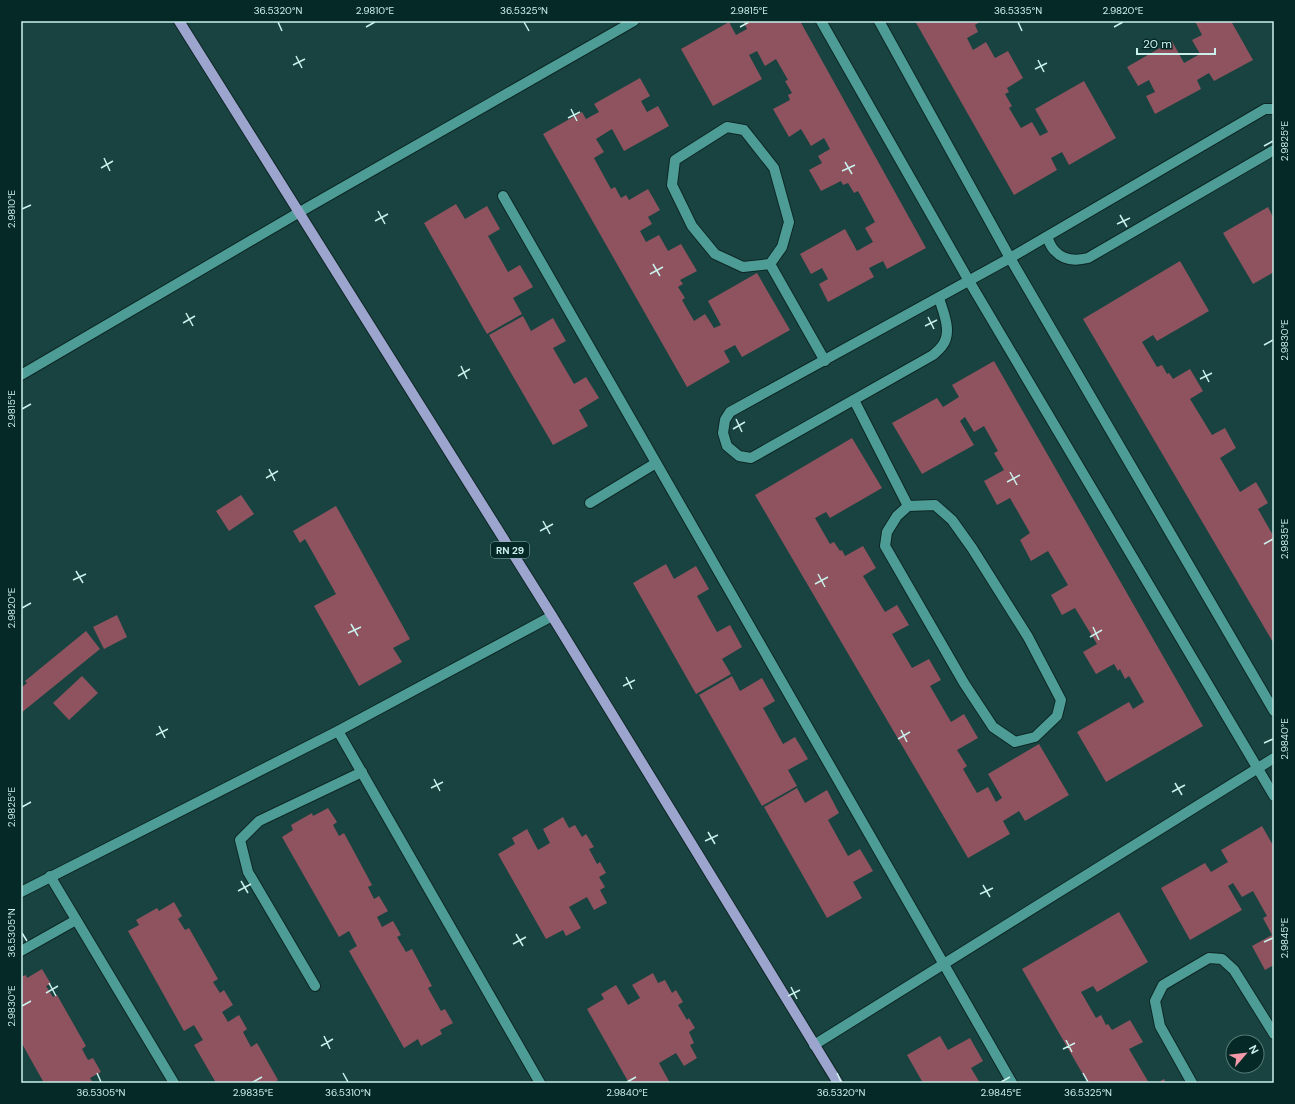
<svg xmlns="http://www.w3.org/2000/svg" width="1295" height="1104" font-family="'DM Sans',sans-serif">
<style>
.building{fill:#8e535e}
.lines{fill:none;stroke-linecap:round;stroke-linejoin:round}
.minor-casing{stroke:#0e2725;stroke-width:12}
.major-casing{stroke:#0e2725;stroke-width:12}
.minor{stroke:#4d9d96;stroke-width:10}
.major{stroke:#9ca5ce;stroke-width:10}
.ticks{fill:none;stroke:#caf0ec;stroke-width:1.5}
.labels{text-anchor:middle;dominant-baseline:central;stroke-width:3;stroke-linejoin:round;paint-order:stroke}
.shield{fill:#052926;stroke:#8fb4b1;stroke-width:1}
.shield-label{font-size:10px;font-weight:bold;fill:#caf0ec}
.neatline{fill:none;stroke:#caf0ec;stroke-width:1.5}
.ticks-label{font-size:10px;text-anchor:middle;fill:#caf0ec}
</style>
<rect width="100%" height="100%" fill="#194340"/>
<!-- building -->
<g class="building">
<polygon points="743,21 800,21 926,248 887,269 883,261 869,268 874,277 828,302 819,284 828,279 822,268 811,274 800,254 845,229 857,251 873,242 865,228 875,222 858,191 854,193 848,183 843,185 841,181 821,191 809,170 822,163 818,156 830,149 824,138 811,146 801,129 789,137 773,109 790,100 788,95 792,93 785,81 788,80 776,59 765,66 757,51 749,55 762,79 713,106 681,49 729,22 736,35 747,29"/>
<polygon points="915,21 981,21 975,25 978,32 967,38 973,50 986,42 995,58 1008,51 1023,78 1007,88 1009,92 1005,94 1012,106 1009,108 1021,128 1032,122 1040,136 1048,132 1035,109 1084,81 1116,138 1069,165 1062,152 1051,158 1057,170 1014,195"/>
<polygon points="1195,21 1231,21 1253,60 1214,81 1209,73 1197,80 1201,89 1155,114 1146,96 1155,92 1149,80 1138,86 1127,67 1172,41 1184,63 1200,54 1192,40 1202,35"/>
<polygon points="640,78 650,96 641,101 647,112 658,106 669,126 624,151 612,129 596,139 604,152 594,158 611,189 615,187 621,198 626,195 629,200 648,189 660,210 648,217 652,224 640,231 646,242 659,235 668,251 681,244 697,271 680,280 683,284 678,287 685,298 682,300 694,321 705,314 714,328 721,325 708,301 757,273 790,330 742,357 735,345 724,351 730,362 687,387 543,134 582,112 586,119 599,112 594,104"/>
<polygon points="456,204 465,219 487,206 500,229 488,236 508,272 520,265 533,287 513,298 522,314 487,334 424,223"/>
<polygon points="1268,207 1273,217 1274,216 1274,272 1253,284 1223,233"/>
<polygon points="1180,261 1209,311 1157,341 1153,335 1142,342 1157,367 1162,365 1167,374 1169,373 1173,379 1190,369 1203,391 1190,399 1212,435 1225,428 1236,448 1220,458 1240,492 1256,482 1268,503 1258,509 1274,537 1274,644 1083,319"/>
<polygon points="523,316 531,331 553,318 566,341 553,348 574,384 586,377 599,398 579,410 588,426 553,445 489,335"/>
<polygon points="994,361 1203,726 1106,782 1077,732 1129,702 1133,709 1144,702 1129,676 1125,679 1120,669 1118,671 1114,664 1096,674 1083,652 1097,644 1075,608 1062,615 1051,595 1068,585 1048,551 1031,561 1020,540 1030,533 1010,498 997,505 984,481 1004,470 994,453 998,451 984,426 974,432 965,417 960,421 974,445 922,474 892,423 937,398 943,407 959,397 952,385"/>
<polygon points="852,438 882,488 830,518 826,512 815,518 830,544 834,542 840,551 842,550 845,556 863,546 876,568 863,576 885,612 897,605 909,625 892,634 912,668 929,659 941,680 930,686 951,722 964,714 978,738 957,750 967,766 963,769 977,793 988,787 996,802 1002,798 988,774 1039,744 1069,795 1025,821 1019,811 1003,821 1010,834 968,858 755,495"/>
<polygon points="241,495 254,514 229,531 216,511"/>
<polygon points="336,506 410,639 393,648 402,662 359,686 314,606 336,594 305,539 300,543 293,531"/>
<polygon points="666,564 674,579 696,566 709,589 697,596 717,632 730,625 742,647 722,659 731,674 696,694 633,583"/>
<polygon points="117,615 127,637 104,649 93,627"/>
<polygon points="86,631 100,649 21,713 21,688 27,683 25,681"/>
<polygon points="82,676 98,693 69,720 53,703"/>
<polygon points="732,676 740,691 762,678 775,701 763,708 783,744 795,737 808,759 788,770 797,786 762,806 699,695"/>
<polygon points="797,788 805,803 827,790 839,813 828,820 848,856 860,849 873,871 853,882 862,898 827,918 764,807"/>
<polygon points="328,808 337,822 333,825 339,836 344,833 372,885 368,887 374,899 379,896 388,911 377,917 382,927 393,921 401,935 397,937 406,952 412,949 432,986 428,988 441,1011 445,1009 453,1023 440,1030 442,1034 421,1046 418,1039 404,1048 349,951 357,946 349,931 339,937 282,837 293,830 291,825 312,813 313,816"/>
<polygon points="563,817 569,828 575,825 582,837 586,834 594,847 589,849 597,864 600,862 606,873 599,877 605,887 600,890 607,903 594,910 587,897 569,907 581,928 566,936 563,930 546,939 498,854 515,844 512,838 527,829 538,850 550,843 543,829"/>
<polygon points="1262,826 1274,847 1274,965 1265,970 1252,946 1272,935 1263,918 1267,916 1253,891 1242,897 1233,883 1228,886 1242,910 1190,940 1161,888 1205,863 1211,872 1228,862 1221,850"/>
<polygon points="174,902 182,916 178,919 185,930 189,928 218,979 213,982 220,993 224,990 233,1005 222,1012 228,1022 239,1015 247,1029 243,1032 251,1047 257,1043 278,1080 274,1083 216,1083 194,1045 203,1040 194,1025 184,1031 128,931 139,925 136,920 157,908 159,911"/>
<polygon points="1119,912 1148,962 1097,992 1093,986 1081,992 1096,1018 1101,1015 1106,1025 1108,1024 1112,1030 1130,1020 1143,1042 1129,1049 1149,1083 1088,1083 1022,969"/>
<polygon points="42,969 51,984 46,986 53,997 57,995 86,1046 82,1049 88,1060 93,1058 101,1072 90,1078 93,1083 44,1083 21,1042 21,977 26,975 27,978"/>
<polygon points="653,973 658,983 665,980 672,993 676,990 683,1002 678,1005 687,1020 689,1018 695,1028 689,1032 694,1043 690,1045 697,1058 684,1066 676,1053 659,1063 670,1083 629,1083 587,1009 604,999 601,994 616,985 628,1005 640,998 632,985"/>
<polygon points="940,1036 948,1050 970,1038 983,1061 971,1068 980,1083 923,1083 907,1055"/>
<polygon points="1164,1079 1166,1083 1157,1083"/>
</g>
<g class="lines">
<defs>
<g id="minor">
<polyline points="821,21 969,281 1274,796"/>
<polyline points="879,21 1010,258 1274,711"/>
<polyline points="503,196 1012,1083"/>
<path d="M1047,237C1049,241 1051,248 1055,251C1064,261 1076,261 1088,258L1274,150"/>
<polyline points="770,264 743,267 715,254 692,226 672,185 675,160 727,127 744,130 774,168 789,222 782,247 770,264 825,361"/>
<path d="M939,298C943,312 953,332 942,346C939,350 936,352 933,355L751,458L739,456L727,446L723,433L725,420L730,412L1010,258L1265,109H1274"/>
<polyline points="21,375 298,213 634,21"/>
<polyline points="854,400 908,506"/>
<polyline points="590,503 656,463"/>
<polygon points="935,505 952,520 972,548 1028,637 1061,700 1057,716 1035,737 1015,742 993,727 964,683 885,546 887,532 897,516 908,506"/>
<polyline points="338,731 540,1083"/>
<polyline points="50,876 174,1083"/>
<polyline points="21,892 338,731 552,616"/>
<polyline points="21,951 76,920"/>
<polyline points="315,986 248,872 240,840 259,821 362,772"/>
<polyline points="814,1045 1274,758"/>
<polyline points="1192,1083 1160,1026 1155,1001 1163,985 1209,958 1222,959 1234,970 1274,1034"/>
</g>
<polyline id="major" points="179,21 552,616 838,1083"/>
</defs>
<!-- minor casing -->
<use href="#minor" class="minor-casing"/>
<!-- major casing -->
<use href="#major" class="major-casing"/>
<!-- minor -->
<use href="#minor" class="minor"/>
<!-- major -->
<use href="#major" class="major"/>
</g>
<!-- ticks -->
<path class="ticks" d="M278,22L282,31M524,22L529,31M1018,22L1022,31M366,27L375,22M740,27L749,22M1114,27L1123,22M296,56L302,68M1038,60L1044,72M293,65L305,59M1035,69L1047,63M571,109L577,121M568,118L580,112M1264,146L1273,141M104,158L110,171M845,162L852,174M101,168L113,161M842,171L855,165M22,209L31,205M378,211L385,224M1120,215L1127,227M375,221L388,214M1117,224L1130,218M653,264L660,276M650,274L663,267M186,313L193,326M928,317L934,329M183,323L195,316M925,326L937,320M1264,345L1273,340M461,366L467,379M1203,370L1209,382M458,376L470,369M1200,379L1212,373M22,409L31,404M736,419L742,432M733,429L745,422M269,469L275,481M1010,472L1017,485M266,478L278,471M1007,482L1020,475M543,521L550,534M540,531L553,524M1264,544L1273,539M76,571L83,583M818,574L825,587M73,580L86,574M815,584L828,577M22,608L31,603M351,624L358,636M1093,627L1099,640M348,633L361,627M1090,637L1102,630M626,677L632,689M623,686L635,680M159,726L165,738M901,730L907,742M156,735L168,729M898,739L910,732M1264,743L1273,739M434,779L440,791M1175,783L1182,795M431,788L443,782M1172,792L1185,785M22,807L31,802M708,832L715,844M705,841L718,835M241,881L248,893M983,885L990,897M238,891L251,884M980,894L993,888M22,933L27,941M516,934L523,946M1264,942L1273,938M513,944L526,937M49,983L56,996M791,987L797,999M46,993L58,986M788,996L800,990M22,1006L31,1001M324,1036L330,1049M1066,1040L1072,1052M321,1046L333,1039M1063,1049L1075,1043M97,1073L101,1082M343,1073L348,1082M837,1073L841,1082M1083,1073L1088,1082M253,1082L262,1077M627,1082L636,1077M1001,1082L1010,1077"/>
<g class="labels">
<!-- shield labels -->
<rect class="shield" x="491" y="542" width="38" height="16" rx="3"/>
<g class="shield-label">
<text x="510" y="550">RN 29</text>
</g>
</g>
<!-- border -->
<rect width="1295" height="1104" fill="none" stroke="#052926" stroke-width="44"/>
<!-- north arrow -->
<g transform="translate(1245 1054) rotate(62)"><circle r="19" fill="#052926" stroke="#547975"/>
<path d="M0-3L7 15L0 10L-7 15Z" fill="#f39aaa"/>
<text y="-6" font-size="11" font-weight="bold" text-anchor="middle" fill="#caf0ec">N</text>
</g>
<!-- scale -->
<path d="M1137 48v6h78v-6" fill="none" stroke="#caf0ec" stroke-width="2"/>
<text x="1143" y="48" font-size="12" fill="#caf0ec" stroke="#052926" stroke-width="3" paint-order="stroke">20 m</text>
<rect x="22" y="22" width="1251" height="1060" class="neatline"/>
<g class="ticks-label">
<text x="278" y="14">36.5320°N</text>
<text x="375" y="14">2.9810°E</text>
<text x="524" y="14">36.5325°N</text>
<text x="749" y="14">2.9815°E</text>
<text x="1018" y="14">36.5335°N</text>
<text x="1123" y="14">2.9820°E</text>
<text transform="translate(1284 141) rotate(-90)" y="4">2.9825°E</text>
<text transform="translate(11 209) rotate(-90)" y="4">2.9810°E</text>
<text transform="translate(1284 340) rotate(-90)" y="4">2.9830°E</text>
<text transform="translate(11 409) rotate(-90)" y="4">2.9815°E</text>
<text transform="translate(1284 539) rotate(-90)" y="4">2.9835°E</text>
<text transform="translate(11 608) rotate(-90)" y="4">2.9820°E</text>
<text transform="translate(1284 739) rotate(-90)" y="4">2.9840°E</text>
<text transform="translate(11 807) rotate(-90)" y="4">2.9825°E</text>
<text transform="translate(11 933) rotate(-90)" y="4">36.5305°N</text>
<text transform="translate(1284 938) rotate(-90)" y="4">2.9845°E</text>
<text transform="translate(11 1006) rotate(-90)" y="4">2.9830°E</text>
<text x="101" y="1096">36.5305°N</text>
<text x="253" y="1096">2.9835°E</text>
<text x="348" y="1096">36.5310°N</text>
<text x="627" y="1096">2.9840°E</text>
<text x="841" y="1096">36.5320°N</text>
<text x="1001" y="1096">2.9845°E</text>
<text x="1088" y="1096">36.5325°N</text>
</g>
</svg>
